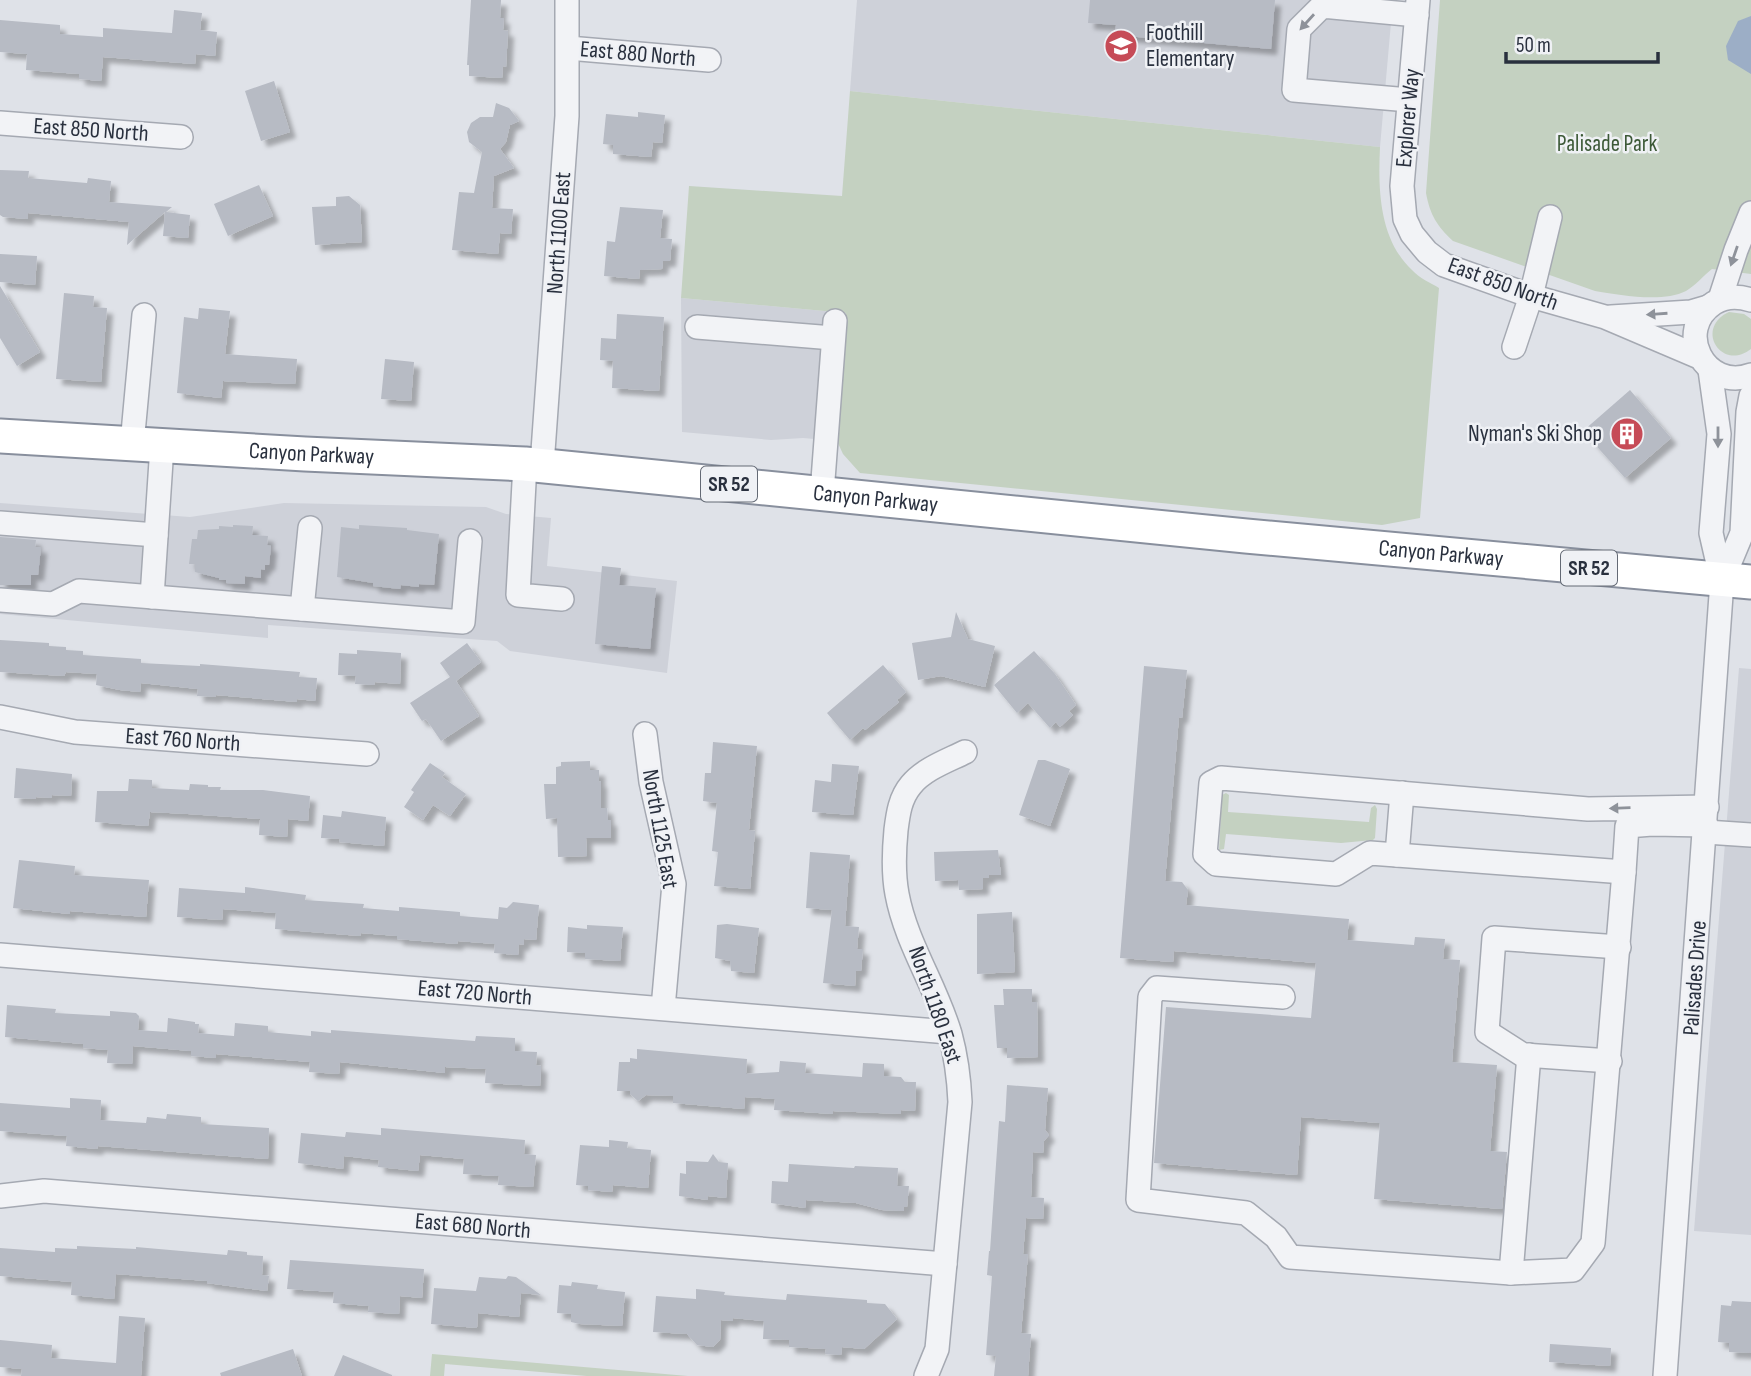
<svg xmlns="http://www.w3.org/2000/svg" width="1751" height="1376" font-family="'Sofia Sans Condensed',sans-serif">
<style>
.built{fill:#ced1d9}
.green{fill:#c4d1c1}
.water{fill:#9caec6}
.building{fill:#b7bbc4;filter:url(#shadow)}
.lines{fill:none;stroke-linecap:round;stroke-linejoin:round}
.minor-casing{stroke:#a5a9b2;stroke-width:26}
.highway-casing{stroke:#888f9d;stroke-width:37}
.minor{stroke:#f2f3f6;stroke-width:23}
.highway{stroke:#fff;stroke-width:33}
.oneway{fill:#8e929a}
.labels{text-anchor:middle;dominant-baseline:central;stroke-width:5;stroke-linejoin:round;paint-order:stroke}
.shield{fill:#eff1f5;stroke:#646a75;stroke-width:2}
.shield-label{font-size:21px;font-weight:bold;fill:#29303e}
.poi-label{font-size:23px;fill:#29303e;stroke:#eff1f5;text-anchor:start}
.street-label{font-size:23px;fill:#29303e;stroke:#eff1f5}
.park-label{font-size:23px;fill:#3c5937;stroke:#eff1f5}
</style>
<defs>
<filter id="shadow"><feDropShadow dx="6" dy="6" stdDeviation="2" flood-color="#0004"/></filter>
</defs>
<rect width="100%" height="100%" fill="#dfe2e8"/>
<!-- built -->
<g class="built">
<polygon points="857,0 1393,0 1380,147 850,91"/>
<polygon points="681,298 846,313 837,441 803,438 771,440 682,432"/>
<polygon points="0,503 190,517 284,503 486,507 506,514 551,518 547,566 677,581 667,673 510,651 497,641 268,625 268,638 0,614"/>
<polygon points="1739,668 1751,669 1751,1235 1694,1231"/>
</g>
<!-- green -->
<g class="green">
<path d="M1440,0H1751V274L1712,269C1704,275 1695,286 1686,291C1663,303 1619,295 1595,291L1453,241C1437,226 1430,215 1426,193Z"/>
<path d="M850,91L1380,147C1378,189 1379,239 1412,270C1419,278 1431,283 1439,288L1420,518L1382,525L860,473L843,454L837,441L846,313L681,298L689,186L842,196Z"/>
<path d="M1729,312L1744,314L1751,319V349C1721,372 1694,328 1729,312Z"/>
<polygon points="1226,793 1229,795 1228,812 1369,822 1371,808 1375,805 1377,809 1375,838 1373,840 1341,843 1226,834 1224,849 1219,850 1222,795"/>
<polygon points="432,1354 688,1376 587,1376 445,1364 444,1376 430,1376"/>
</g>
<!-- water -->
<polygon class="water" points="1751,16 1751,74 1728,60 1726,46 1738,21"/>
<!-- building -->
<g class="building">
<polygon points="471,0 501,0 500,18 504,18 503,30 508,31 506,67 503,66 502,78 469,76 469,65 467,65"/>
<polygon points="1090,0 1275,0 1271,49 1115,35 1116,25 1088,23"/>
<polygon points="174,10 202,13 200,30 217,32 215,56 196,54 195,64 103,57 101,81 79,79 79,74 26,70 27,54 0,52 0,20 60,25 60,34 103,37 103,28 172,33"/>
<polygon points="274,81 290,132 261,141 245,91"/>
<polygon points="496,103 509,108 519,121 510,125 506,142 500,149 514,168 494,176 492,208 513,209 511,234 500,233 498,254 452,250 459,192 474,193 482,152 469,142 467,132 471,123 480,117 493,117"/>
<polygon points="638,112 665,115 662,143 653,142 651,157 613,154 613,145 603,144 606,114 638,117"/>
<polygon points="0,170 29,171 28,178 87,183 88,178 111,181 109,202 172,207 166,212 190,215 188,238 163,236 165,212 127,245 129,222 28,213 28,219 3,217 0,215"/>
<polygon points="259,185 273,216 228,236 214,204"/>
<polygon points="349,196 360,205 362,242 315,245 312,207 336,206 336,197"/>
<polygon points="620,207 663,210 660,238 672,239 670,261 663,261 662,269 640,270 639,279 604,276 607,241 615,242"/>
<polygon points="0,254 37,256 35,285 0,282"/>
<polygon points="0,286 40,352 17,366 0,338"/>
<polygon points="64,293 94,296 93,307 107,308 101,382 56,379"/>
<polygon points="199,308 230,311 225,354 297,359 295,384 223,381 221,398 177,393 184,317 198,319"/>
<polygon points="617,314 664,317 659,391 612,388 613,361 600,360 601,338 616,339"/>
<polygon points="385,359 414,362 411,401 381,399"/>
<polygon points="1630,390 1671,438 1625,478 1583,431"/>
<polygon points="233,525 253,526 252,535 268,536 267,545 271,546 269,565 265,565 265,570 261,569 261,578 245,576 245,584 226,583 226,580 219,580 219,578 195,572 195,564 189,564 192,539 197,539 198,530 219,529 219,526 233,527"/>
<polygon points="359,525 407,528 407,530 439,534 434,585 419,584 419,587 401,585 400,589 373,586 373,583 337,577 341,527 359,529"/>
<polygon points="0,537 36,540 35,547 41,547 38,575 31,575 31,585 0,585"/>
<polygon points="602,566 621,568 619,585 656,588 650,649 595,644"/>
<polygon points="956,612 968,639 995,646 985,687 941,676 918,680 912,643 951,637"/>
<polygon points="0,640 49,643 49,646 66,647 66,650 83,651 83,655 141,659 141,663 200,666 200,664 300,672 299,677 317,678 315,701 297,699 297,702 216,695 216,697 197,696 198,689 141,683 140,692 120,690 96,685 97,674 66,672 64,676 0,672"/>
<polygon points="467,643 481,662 456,681 479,716 441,741 426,719 422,721 410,703 450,677 440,663"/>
<polygon points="357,650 401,653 400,684 375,682 374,685 355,684 356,676 338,675 339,653 357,654"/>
<polygon points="1034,651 1055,674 1076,705 1069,711 1073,715 1060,727 1056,722 1050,728 1028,703 1017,713 994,685"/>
<polygon points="883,665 906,692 897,700 899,702 865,730 863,728 850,740 827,713"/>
<polygon points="1144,666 1187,670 1182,718 1179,717 1165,881 1182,882 1188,890 1186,905 1349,919 1347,940 1414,945 1415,937 1445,939 1443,959 1460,960 1452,1062 1497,1065 1490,1151 1507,1152 1502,1209 1374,1199 1380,1123 1301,1117 1297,1175 1154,1163 1166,1007 1311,1018 1316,963 1174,951 1173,962 1120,958"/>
<polygon points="713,742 757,746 749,830 755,831 750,889 714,886 718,852 712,851 717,803 703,801 705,773 711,773"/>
<polygon points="1038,760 1045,760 1070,769 1050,826 1019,815"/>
<polygon points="590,761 590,770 599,770 599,782 601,781 601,808 607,808 608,820 611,820 611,838 586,838 587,856 558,857 557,818 546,819 544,784 556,784 556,767 561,766 561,762"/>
<polygon points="430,763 445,773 442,777 466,794 450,816 433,805 423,820 404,807 414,792 411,790"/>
<polygon points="832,764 859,766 853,815 812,812 815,780 831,782"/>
<polygon points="16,768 72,774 71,796 52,795 52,798 36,797 36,799 14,798"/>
<polygon points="129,779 152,780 152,788 189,790 190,784 208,785 208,787 221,787 220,790 263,790 310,796 308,821 288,819 287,837 259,835 260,819 188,814 150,812 148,826 95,822 97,791 128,791"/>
<polygon points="342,811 386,817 384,846 339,842 340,839 321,838 323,815 341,817"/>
<polygon points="998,850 1001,875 989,875 989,878 983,878 983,889 959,890 958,880 935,881 934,852"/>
<polygon points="810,852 850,855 845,926 859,927 857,949 863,949 861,971 856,971 855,986 823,983 832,910 806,908"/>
<polygon points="19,860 75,866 74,875 149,880 146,917 70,911 70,914 13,908"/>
<polygon points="245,887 306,895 305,900 364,904 363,908 399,911 399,907 460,912 460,916 498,919 499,907 507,908 513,902 539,905 536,940 524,939 524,945 519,944 518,955 494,953 495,944 458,941 457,944 397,939 397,936 361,933 360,936 275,929 276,913 223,909 222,920 177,917 179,888 245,893"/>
<polygon points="1012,912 1015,972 977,974 977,914"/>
<polygon points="727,924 759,928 754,973 731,971 730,961 715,958 717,925"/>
<polygon points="587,925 623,927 620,961 585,959 585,953 567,952 568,927 587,929"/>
<polygon points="1003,989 1032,989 1032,1002 1037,1002 1038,1057 1007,1058 1007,1048 997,1048 994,1005 1004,1005"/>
<polygon points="7,1005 56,1009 55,1013 110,1016 110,1011 136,1013 139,1016 138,1030 167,1032 168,1018 195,1022 195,1024 199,1024 198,1033 234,1036 235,1023 268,1026 268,1032 311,1036 311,1031 331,1033 331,1030 475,1041 476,1036 515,1038 515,1051 537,1052 536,1065 541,1066 540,1086 485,1083 486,1069 445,1067 445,1073 340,1062 339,1074 309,1072 310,1062 216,1054 216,1058 191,1056 191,1051 133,1046 132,1064 107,1063 108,1050 83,1048 83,1044 5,1037"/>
<polygon points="637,1049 747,1059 746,1074 779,1072 780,1061 806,1063 805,1073 862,1077 863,1063 884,1064 884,1076 901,1077 905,1082 916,1082 915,1111 901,1110 901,1114 833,1111 833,1114 774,1110 775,1099 745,1097 744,1109 673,1103 673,1096 646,1095 638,1101 630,1094 630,1091 617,1091 619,1062 630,1062 630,1058 637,1059"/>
<polygon points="1007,1085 1048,1088 1045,1130 1049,1135 1044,1141 1043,1153 1033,1152 1031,1197 1044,1198 1043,1219 1026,1218 1023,1254 1028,1254 1021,1333 1031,1334 1028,1376 994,1376 996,1356 986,1355 992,1276 987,1275 989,1251 990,1251 999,1121 1005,1122"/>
<polygon points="70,1098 101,1100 100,1120 146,1123 147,1117 166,1119 167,1114 201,1117 201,1124 269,1128 268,1159 98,1146 97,1149 66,1146 67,1136 0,1131 0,1103 70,1108"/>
<polygon points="381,1128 525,1140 524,1154 536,1155 533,1187 498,1185 499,1176 463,1174 464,1159 420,1155 418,1171 378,1167 379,1160 344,1156 343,1169 298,1163 301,1133 345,1137 346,1132 381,1135"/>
<polygon points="609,1140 628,1142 627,1148 651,1150 648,1188 613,1185 612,1192 588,1190 588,1186 576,1185 580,1145 609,1147"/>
<polygon points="713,1154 719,1162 728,1163 726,1198 708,1196 708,1200 679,1196 680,1173 686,1174 686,1161 708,1162"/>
<polygon points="789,1164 854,1168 855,1166 898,1168 897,1186 909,1186 907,1207 904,1207 904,1211 882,1210 856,1203 806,1200 805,1208 771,1203 772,1181 788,1182"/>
<polygon points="77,1246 136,1249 136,1247 227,1255 228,1250 247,1252 247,1255 263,1256 262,1275 269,1276 267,1291 207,1283 207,1281 116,1274 114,1299 71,1295 72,1282 0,1276 0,1248 55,1252 55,1248 77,1249"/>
<polygon points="290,1260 424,1269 422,1298 400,1296 399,1314 368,1312 369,1306 333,1303 334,1292 287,1289"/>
<polygon points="508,1276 516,1277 541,1295 521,1293 519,1317 478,1313 477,1328 431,1324 434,1288 476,1291 479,1277 506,1279"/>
<polygon points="572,1282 598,1285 597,1289 625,1292 622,1326 580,1324 571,1322 571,1314 557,1313 559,1285 571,1286"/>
<polygon points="696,1289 725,1292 724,1295 786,1300 787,1294 867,1300 867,1303 885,1304 897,1319 864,1349 842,1347 841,1355 825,1354 826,1349 789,1347 789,1340 763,1339 764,1321 733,1318 733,1321 721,1320 720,1340 713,1347 697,1345 687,1334 653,1332 656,1296 696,1299"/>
<polygon points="1732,1301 1751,1302 1751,1353 1729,1352 1729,1343 1718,1342 1721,1305 1731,1306"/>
<polygon points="119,1316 145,1318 141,1376 21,1376 22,1369 0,1367 0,1340 52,1345 51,1358 116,1363"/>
<polygon points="1550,1344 1611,1348 1610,1366 1549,1362"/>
<polygon points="293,1349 302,1376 221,1376 220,1373"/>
<polygon points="343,1355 392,1375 392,1376 334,1376"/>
</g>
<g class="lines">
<defs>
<g id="minor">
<polyline points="1418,0 1402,186 1405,219 1412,234 1427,252 1444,265 1531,296 1605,317 1699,357"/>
<polyline points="568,48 709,60"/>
<polyline points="1409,100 1294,90 1299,29 1322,6 1417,15"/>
<polyline points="0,123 181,137"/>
<polyline points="1720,299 1736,250 1751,213"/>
<path d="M1751,300C1739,296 1725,296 1714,303C1673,330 1705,392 1751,375"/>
<polyline points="1611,317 1691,312 1708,307"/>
<polyline points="697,327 833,338"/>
<polyline points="1514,347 1531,296 1550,217"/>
<polyline points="132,444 144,315"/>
<polyline points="525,464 518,595 562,599"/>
<polyline points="542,465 567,116 567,0"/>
<polyline points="822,493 835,321"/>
<polyline points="0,523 156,535"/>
<polyline points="1722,581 1742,533 1748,412 1751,396"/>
<polyline points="152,597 162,446"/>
<polyline points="0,600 53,604 79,591 463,622 470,541"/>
<polyline points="302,609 310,528"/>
<polyline points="0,717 75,732 367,754"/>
<polyline points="645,734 651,782 674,884 663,1008"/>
<polyline points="1706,825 1652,824 1627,826 1624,872 1370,853 1336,874 1216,864 1205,854 1211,783 1221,778 1588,809 1707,807"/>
<polyline points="1706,832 1751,835"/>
<polyline points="1397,855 1402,793"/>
<polyline points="0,955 949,1032"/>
<polyline points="1283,997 1157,988 1150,997 1138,1200 1246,1213 1276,1237 1290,1257 1511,1273 1573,1270 1593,1243 1624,872"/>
<polyline points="1610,1061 1523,1055 1487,1032 1494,938 1619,947"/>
<polyline points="0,1196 44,1191 945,1264"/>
<polyline points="1511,1273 1529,1055"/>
<path d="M926,1376L937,1349L960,1102C959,1079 956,1056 950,1034C936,986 906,943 897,894C893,873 894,851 896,830C898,814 900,798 911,785C924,769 947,761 965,752"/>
<polyline points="1665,1376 1722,581 1711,533 1719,434 1710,370"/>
</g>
<g id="highway">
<path id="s1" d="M0,436L305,454L525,464L1246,536L1751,582"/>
</g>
</defs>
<!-- minor casing -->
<use href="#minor" class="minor-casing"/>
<!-- highway casing -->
<use href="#highway" class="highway-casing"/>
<!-- minor -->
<use href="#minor" class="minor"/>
<!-- highway -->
<use href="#highway" class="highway"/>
</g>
<!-- one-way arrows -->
<defs><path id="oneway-solid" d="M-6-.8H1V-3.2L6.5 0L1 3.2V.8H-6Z" transform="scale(1.75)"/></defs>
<g class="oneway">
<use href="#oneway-solid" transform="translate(1307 22) rotate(132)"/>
<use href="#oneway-solid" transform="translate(1734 256) rotate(109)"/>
<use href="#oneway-solid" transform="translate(1657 314) rotate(176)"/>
<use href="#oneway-solid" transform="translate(1718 437) rotate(90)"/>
<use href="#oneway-solid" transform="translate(1620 808) rotate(178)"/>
</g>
<!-- icons -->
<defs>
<symbol id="school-disc" viewBox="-11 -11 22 22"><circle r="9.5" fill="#c64b57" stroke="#eff1f5"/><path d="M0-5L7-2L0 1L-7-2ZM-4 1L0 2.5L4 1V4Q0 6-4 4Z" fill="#fff"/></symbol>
<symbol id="building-disc" viewBox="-11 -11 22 22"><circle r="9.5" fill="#c64b57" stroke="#eff1f5"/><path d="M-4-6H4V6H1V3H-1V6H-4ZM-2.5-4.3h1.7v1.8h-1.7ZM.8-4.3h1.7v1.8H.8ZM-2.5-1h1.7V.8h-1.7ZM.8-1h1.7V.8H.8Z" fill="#fff"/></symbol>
</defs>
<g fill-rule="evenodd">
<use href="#school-disc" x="1102" y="27" width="38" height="38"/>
<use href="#building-disc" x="1608" y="415" width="38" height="38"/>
</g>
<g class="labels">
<!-- shield labels -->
<g class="shield">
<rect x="701" y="466.5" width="56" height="35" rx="5"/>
<rect x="1561" y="550.5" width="56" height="35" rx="5"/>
</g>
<g class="shield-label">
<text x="729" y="484">SR 52</text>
<text x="1589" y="568">SR 52</text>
</g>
<!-- poi labels -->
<g class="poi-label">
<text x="1146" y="33">Foothill<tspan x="1146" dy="26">Elementary</tspan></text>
<text x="1602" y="434" text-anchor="end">Nyman's Ski Shop</text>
</g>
<!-- street labels -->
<g class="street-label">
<text transform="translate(638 54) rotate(5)">East 880 North</text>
<text transform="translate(1408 118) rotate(-85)">Explorer Way</text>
<text transform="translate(91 130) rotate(4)">East 850 North</text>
<text transform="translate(559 233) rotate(-86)">North 1100 East</text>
<text transform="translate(1503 284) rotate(20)">East 850 North</text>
<text stroke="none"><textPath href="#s1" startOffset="312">Canyon Parkway</textPath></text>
<text stroke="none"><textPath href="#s1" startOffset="878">Canyon Parkway</textPath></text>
<text stroke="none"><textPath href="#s1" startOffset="1446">Canyon Parkway</textPath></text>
<text transform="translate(183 740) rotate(4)">East 760 North</text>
<text transform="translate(660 829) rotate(80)">North 1125 East</text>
<text transform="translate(1695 978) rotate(-86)">Palisades Drive</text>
<text transform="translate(475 993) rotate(5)">East 720 North</text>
<text transform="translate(935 1005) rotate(71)">North 1180 East</text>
<text transform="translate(473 1226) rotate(5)">East 680 North</text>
</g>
<!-- park labels -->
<g class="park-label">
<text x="1607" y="144">Palisade Park</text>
</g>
</g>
<!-- scale -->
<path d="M1506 52v10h152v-10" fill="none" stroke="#29303e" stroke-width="3.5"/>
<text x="1516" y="52" font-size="21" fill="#29303e" stroke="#eff1f5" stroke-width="5" paint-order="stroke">50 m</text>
</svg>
